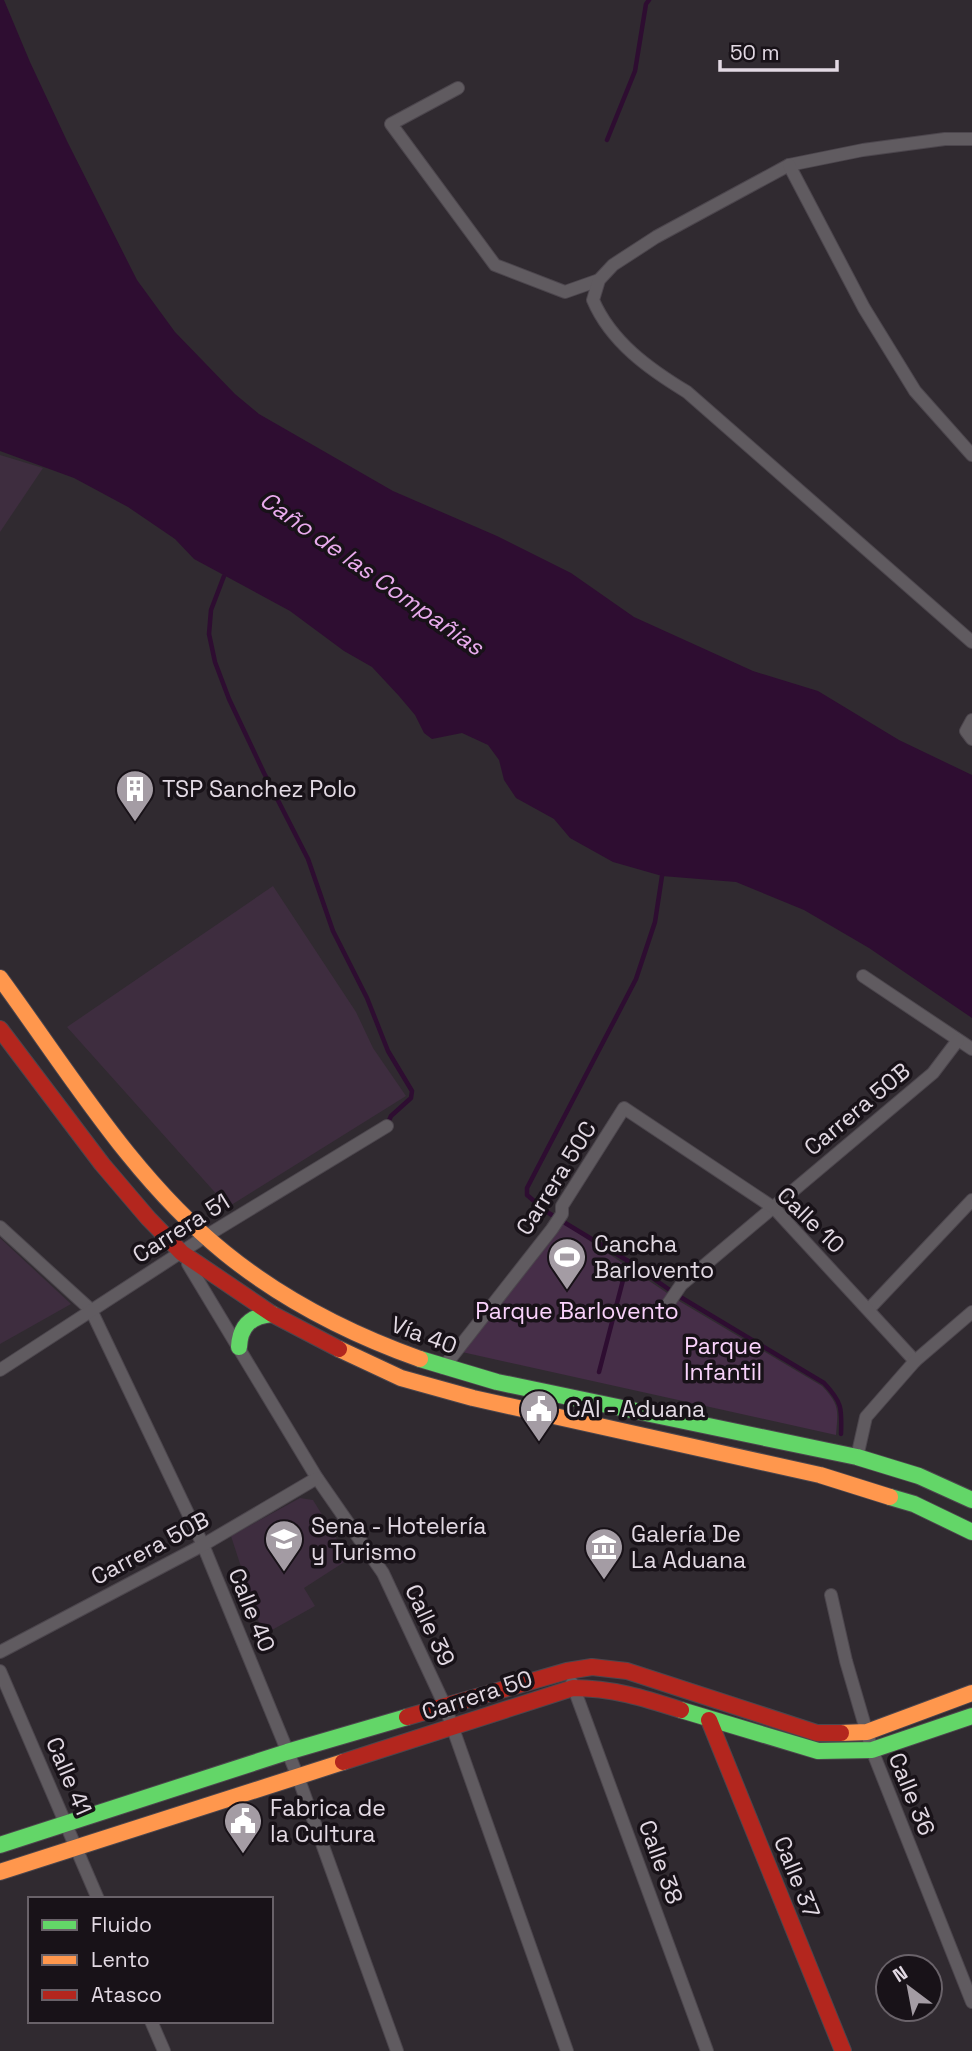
<svg xmlns="http://www.w3.org/2000/svg" width="972" height="2051" font-family="'Space Grotesk',sans-serif">
<style>
.built{fill:#3e2d3f}
.green{fill:#462e48}
.water{fill:#2e0d31}
.lines{fill:none;stroke-linecap:round;stroke-linejoin:round}
.stream{stroke:#2e0d31;stroke-width:4.5}
.street-casing{stroke:#4c464d;stroke-width:14}
.fast-casing{stroke:#4c464d;stroke-width:18}
.slow-casing{stroke:#4c464d;stroke-width:18}
.jam-casing{stroke:#4c464d;stroke-width:18}
.street{stroke:#605b60;stroke-width:12}
.fast{stroke:#63d668;stroke-width:16}
.slow{stroke:#ff974d;stroke-width:16}
.jam{stroke:#b3261e;stroke-width:16}
.labels{text-anchor:middle;dominant-baseline:central;stroke-width:7;stroke-linejoin:round;paint-order:stroke}
.poi-label{font-size:23px;fill:#e2d9e3;stroke:#181218;text-anchor:start}
.street-label{font-size:23px;fill:#e2d9e3;stroke:#181218}
.park-label{font-size:23px;fill:#fad3fc;stroke:#181218}
.water-label{font-size:24px;font-style:italic;fill:#e9abed;stroke:#181218}
</style>
<rect width="100%" height="100%" fill="#302a30"/>
<!-- built -->
<g class="built">
<polygon points="0,455 43,468 0,532"/>
<polygon points="273,886 356,1012 373,1048 406,1096 228,1207 67,1027"/>
<polygon points="0,1238 71,1304 0,1344"/>
<polygon points="300,1498 313,1500 349,1559 304,1588 315,1606 263,1635 231,1536"/>
</g>
<!-- green -->
<path class="green" d="M560,1221L679,1301L822,1386C840,1405 838,1410 836,1435L462,1352Z"/>
<!-- water -->
<polygon class="water" points="0,0 4,0 30,62 67,141 137,280 175,332 235,394 259,414 393,491 497,536 571,573 634,617 753,671 818,691 899,740 972,775 972,1018 869,948 804,910 736,882 662,876 613,862 570,838 554,819 516,798 504,780 499,760 488,745 462,733 432,739 424,733 415,715 399,696 372,667 344,651 290,611 194,559 175,539 128,507 74,478 0,451"/>
<g class="lines">
<!-- stream -->
<g class="stream">
<polyline points="607,140 635,71 646,4 649,0"/>
<polyline points="224,576 211,610 209,634 215,662 229,699 264,773 308,859 333,931 367,998 388,1051 412,1091 411,1098 391,1116 387,1125"/>
<path d="M662,876L655,922L636,979L527,1188V1195L547,1212L628,1261L677,1295L824,1383C842,1402 842,1408 841,1434"/>
<polyline points="599,1372 628,1261"/>
</g>
<defs>
<g id="street">
<polyline points="458,88 391,124 495,265 565,292 599,280"/>
<path d="M972,139H945L863,150L789,165L656,237L613,265L599,280L593,300C611,342 649,369 687,392L972,642"/>
<polyline points="789,165 864,308 915,391 972,455"/>
<polyline points="972,720 966,731 972,739"/>
<polyline points="863,976 972,1049"/>
<polyline points="0,1227 91,1310 203,1545 298,1777 397,2051"/>
<polyline points="188,1264 317,1478 383,1573 445,1706 567,2051"/>
<polyline points="668,1304 681,1285 933,1073 958,1040"/>
<polyline points="869,1309 972,1200"/>
<polyline points="443,1368 552,1229 562,1214 562,1206 624,1108 774,1208 915,1361"/>
<polyline points="0,1370 206,1236 387,1126"/>
<polyline points="857,1457 866,1417 915,1361 972,1312"/>
<polyline points="831,1595 846,1661 872,1750 972,2002"/>
<polyline points="0,1652 203,1545 317,1478"/>
<polyline points="0,1671 98,1899"/>
<polyline points="572,1683 707,2051"/>
<polyline points="151,2021 164,2051"/>
</g>
<g id="fast">
<path d="M239,1347C240,1326 251,1316 272,1314"/>
<polyline points="420,1359 497,1382 857,1457 919,1476 972,1500"/>
<polyline points="890,1497 914,1504 972,1532"/>
<polyline points="681,1710 818,1751 872,1750 972,1716"/>
<polyline points="0,1845 287,1752 407,1717"/>
</g>
<g id="slow">
<path d="M0,978C69,1072 133,1179 225,1253C283,1300 350,1334 420,1359"/>
<polyline points="339,1349 401,1378 473,1398 820,1475 890,1497"/>
<polyline points="841,1733 867,1732 972,1693"/>
<polyline points="0,1872 343,1762"/>
</g>
<g id="jam">
<polyline points="0,1029 102,1164 148,1218 182,1253 272,1314 339,1349"/>
<polyline points="407,1717 567,1671 592,1667 627,1671 817,1733 841,1733"/>
<polyline points="709,1720 843,2051"/>
<path d="M343,1762L573,1688C612,1688 644,1698 681,1710"/>
</g>
</defs>
<!-- street casing -->
<use href="#street" class="street-casing"/>
<!-- fast casing -->
<use href="#fast" class="fast-casing"/>
<!-- slow casing -->
<use href="#slow" class="slow-casing"/>
<!-- jam casing -->
<use href="#jam" class="jam-casing"/>
<!-- street -->
<use href="#street" class="street"/>
<!-- fast -->
<use href="#fast" class="fast"/>
<!-- slow -->
<use href="#slow" class="slow"/>
<!-- jam -->
<use href="#jam" class="jam"/>
</g>
<!-- icons -->
<defs>
<symbol id="building-pin" viewBox="-11 -11 22 30"><path d="M0 17L-7.5 6A9.5 9.5 0 1 1 7.5 6Z" fill="#a49ca4" stroke="#181218"/><path d="M-4-6H4V6H1V3H-1V6H-4ZM-2.5-4.3h1.7v1.8h-1.7ZM.8-4.3h1.7v1.8H.8ZM-2.5-1h1.7V.8h-1.7ZM.8-1h1.7V.8H.8Z" fill="#fff"/></symbol>
<symbol id="stadium-pin" viewBox="-11 -11 22 30"><path d="M0 17L-7.5 6A9.5 9.5 0 1 1 7.5 6Z" fill="#a49ca4" stroke="#181218"/><path d="M0-5a6.5 5 0 1 0 0 10a6.5 5 0 1 0 0-10ZM-3.5-1.8h7v3.6h-7Z" fill="#fff"/></symbol>
<symbol id="civic-pin" viewBox="-11 -11 22 30"><path d="M0 17L-7.5 6A9.5 9.5 0 1 1 7.5 6Z" fill="#a49ca4" stroke="#181218"/><path d="M-.6-6.5H3V-4.5H.6V-3L4-1V1h2V6H-6V1h2V-1L-.6-3ZM-1.2 2.5V6h2.4V2.5Z" fill="#fff"/></symbol>
<symbol id="university-pin" viewBox="-11 -11 22 30"><path d="M0 17L-7.5 6A9.5 9.5 0 1 1 7.5 6Z" fill="#a49ca4" stroke="#181218"/><path d="M0-5L7-2L0 1L-7-2ZM-4 1L0 2.5L4 1V4Q0 6-4 4Z" fill="#fff"/></symbol>
<symbol id="museum-pin" viewBox="-11 -11 22 30"><path d="M0 17L-7.5 6A9.5 9.5 0 1 1 7.5 6Z" fill="#a49ca4" stroke="#181218"/><path d="M0-6L6-3V-2H-6V-3ZM-5-1h2V3h-2ZM-1-1h2V3h-2ZM3-1h2V3H3ZM-6 4H6V6H-6Z" fill="#fff"/></symbol>
</defs>
<g fill-rule="evenodd">
<use href="#building-pin" x="113" y="767" width="44" height="60"/>
<use href="#stadium-pin" x="545" y="1235" width="44" height="60"/>
<use href="#civic-pin" x="517" y="1387" width="44" height="60"/>
<use href="#university-pin" x="262" y="1517" width="44" height="60"/>
<use href="#museum-pin" x="582" y="1525" width="44" height="60"/>
<use href="#civic-pin" x="221" y="1799" width="44" height="60"/>
</g>
<g class="labels">
<!-- poi labels -->
<g class="poi-label">
<text x="162" y="789">TSP Sanchez Polo</text>
<text x="594" y="1244">Cancha<tspan x="594" dy="26">Barlovento</tspan></text>
<text x="566" y="1409">CAI - Aduana</text>
<text x="311" y="1526">Sena - Hotelería<tspan x="311" dy="26">y Turismo</tspan></text>
<text x="631" y="1534">Galería De<tspan x="631" dy="26">La Aduana</tspan></text>
<text x="270" y="1808">Fabrica de<tspan x="270" dy="26">la Cultura</tspan></text>
</g>
<!-- street labels -->
<g class="street-label">
<text transform="translate(857 1109) rotate(-40)">Carrera 50B</text>
<text transform="translate(556 1178) rotate(-58)">Carrera 50C</text>
<text transform="translate(811 1220) rotate(44)">Calle 10</text>
<text transform="translate(181 1228) rotate(-32)">Carrera 51</text>
<text transform="translate(424 1335) rotate(20)">Vía 40</text>
<text transform="translate(150 1548) rotate(-28)">Carrera 50B</text>
<text transform="translate(252 1610) rotate(68)">Calle 40</text>
<text transform="translate(430 1625) rotate(65)">Calle 39</text>
<text transform="translate(477 1695) rotate(-18)">Carrera 50</text>
<text transform="translate(69 1776) rotate(67)">Calle 41</text>
<text transform="translate(912 1794) rotate(68)">Calle 36</text>
<text transform="translate(661 1862) rotate(70)">Calle 38</text>
<text transform="translate(797 1877) rotate(68)">Calle 37</text>
</g>
<!-- park labels -->
<g class="park-label">
<text x="577" y="1311">Parque Barlovento</text>
<text x="723" y="1346">Parque<tspan x="723" dy="26">Infantil</tspan></text>
</g>
<!-- water labels -->
<g class="water-label">
<text transform="translate(372 573) rotate(35)">Caño de las Compañias</text>
</g>
</g>
<!-- legend -->
<rect x="28" y="1897" width="245" height="126" fill="#181218" stroke="#696269" stroke-width="2"/>
<rect x="42" y="1920" width="35" height="10" fill="#63d668" stroke="#696269" stroke-width="2"/>
<text x="91" y="1932" font-size="21" fill="#e2d9e3">Fluido</text>
<rect x="42" y="1955" width="35" height="10" fill="#ff974d" stroke="#696269" stroke-width="2"/>
<text x="91" y="1967" font-size="21" fill="#e2d9e3">Lento</text>
<rect x="42" y="1990" width="35" height="10" fill="#b3261e" stroke="#696269" stroke-width="2"/>
<text x="91" y="2002" font-size="21" fill="#e2d9e3">Atasco</text>
<!-- north arrow -->
<g transform="translate(909 1988) rotate(328)"><circle r="33" fill="#181218" stroke="#696269" stroke-width="2"/>
<path d="M0-5L12 26L0 18L-12 26Z" fill="#a49ca4"/>
<text y="-10" font-size="19" font-weight="bold" text-anchor="middle" fill="#e2d9e3">N</text>
</g>
<!-- scale -->
<path d="M720 60v10h117v-10" fill="none" stroke="#e2d9e3" stroke-width="3.5"/>
<text x="730" y="60" font-size="21" fill="#e2d9e3" stroke="#181218" stroke-width="5" paint-order="stroke">50 m</text>
</svg>
